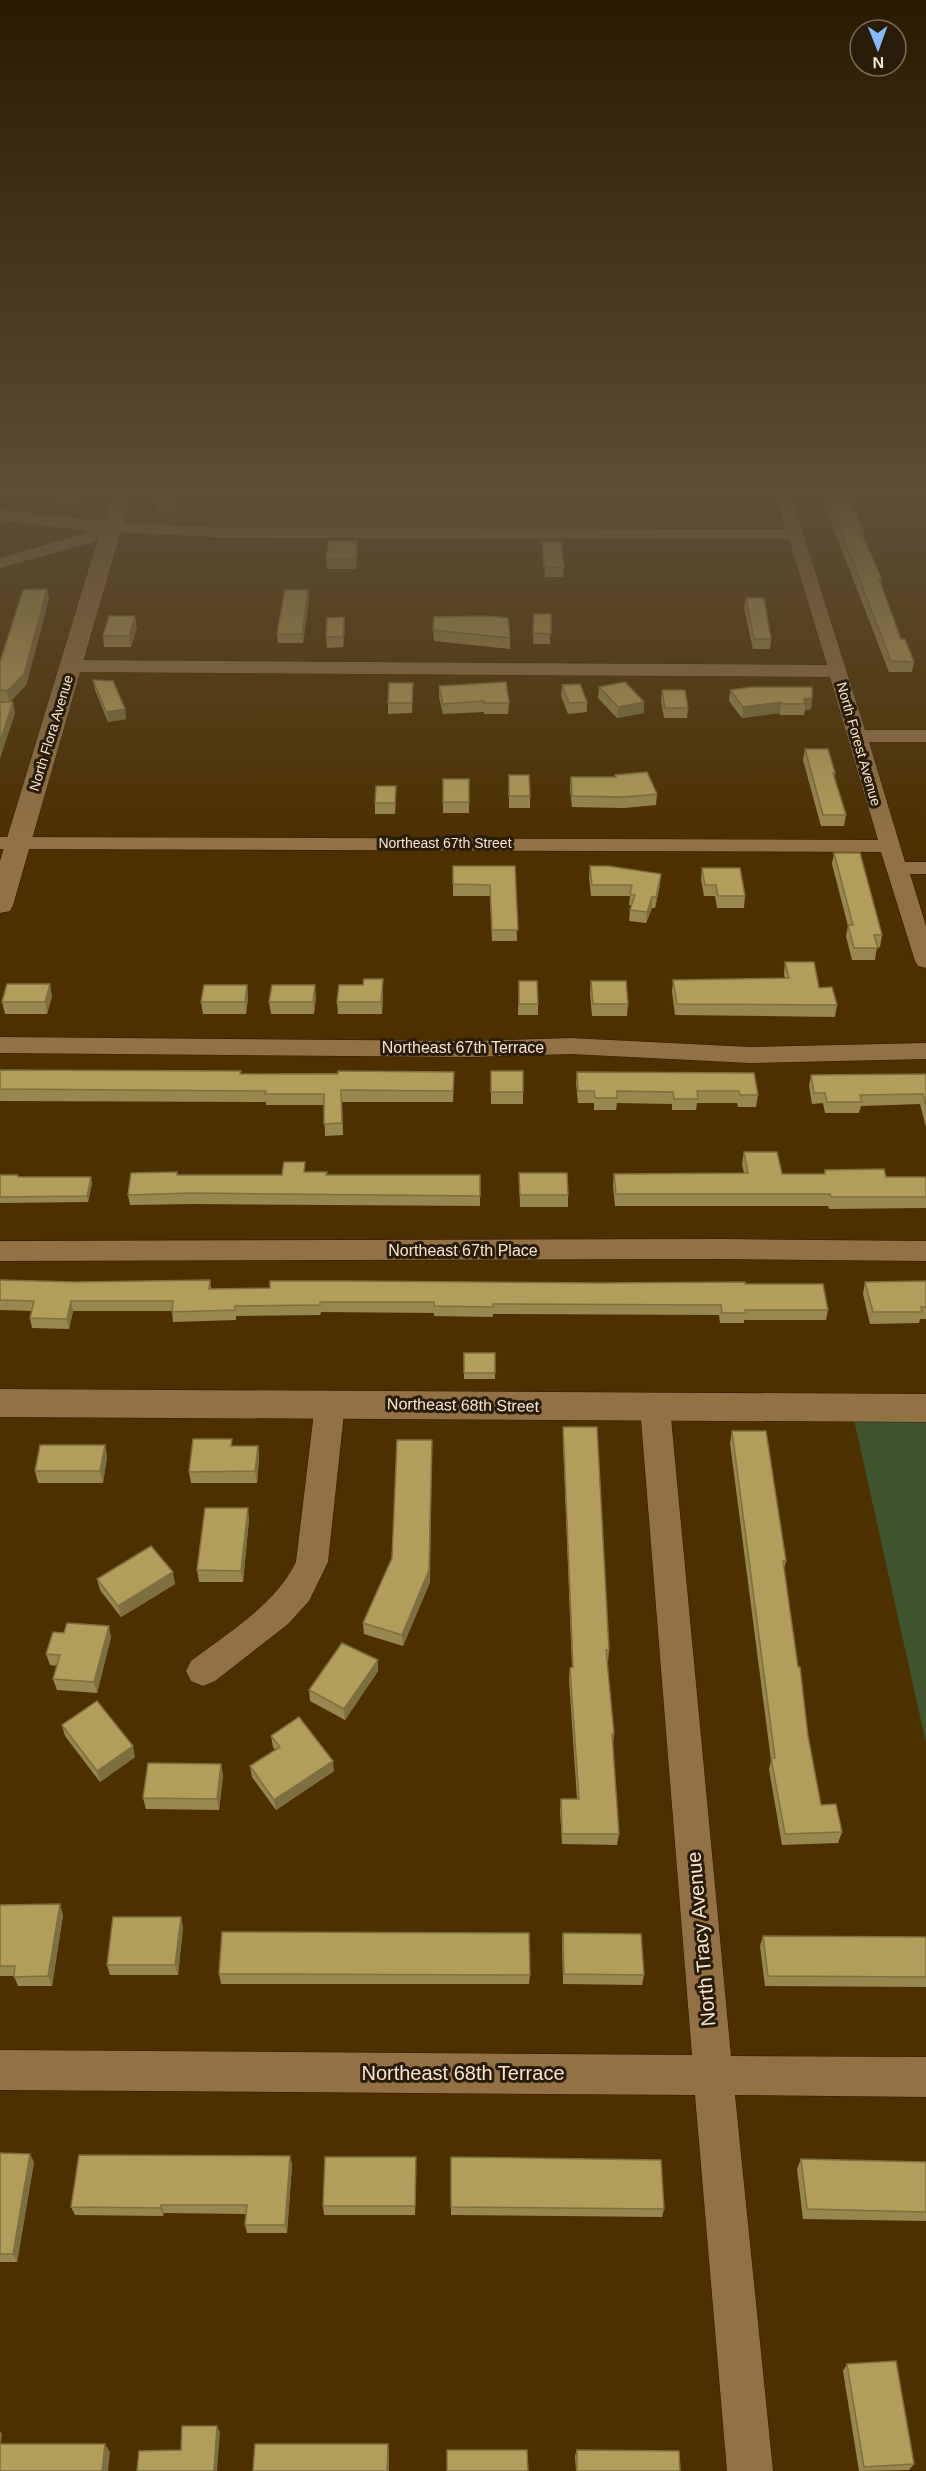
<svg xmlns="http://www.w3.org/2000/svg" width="926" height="2471" font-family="Helvetica,sans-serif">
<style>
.green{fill:#3d542d}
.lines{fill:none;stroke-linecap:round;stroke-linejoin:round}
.stream{stroke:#9974ac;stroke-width:4.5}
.minor-casing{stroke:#2b1b04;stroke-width:1}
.tertiary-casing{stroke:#2b1b04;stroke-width:1}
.minor{fill:#927145;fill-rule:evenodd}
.tertiary{fill:#927145;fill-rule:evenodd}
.wall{fill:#99884d}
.shaded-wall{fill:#7d6f3f}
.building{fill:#b29e5a;stroke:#7d6f3f;stroke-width:1.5}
.labels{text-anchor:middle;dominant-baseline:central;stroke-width:6;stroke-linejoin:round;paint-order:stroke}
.far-street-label{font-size:14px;fill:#f9e6cf;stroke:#291c09}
.street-label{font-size:16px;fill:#f9e6cf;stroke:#291c09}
.near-street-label{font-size:20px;fill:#f9e6cf;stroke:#291c09}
</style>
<rect width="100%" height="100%" fill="#4d3000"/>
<!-- green -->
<polygon class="green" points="926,1419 926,1743 854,1420"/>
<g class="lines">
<!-- stream -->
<polyline class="stream" points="203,494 207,492"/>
<defs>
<g id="minor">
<polygon points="774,492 790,492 865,730 926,730 926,742 869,742 905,862 926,862 926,874 910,874 926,926 926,968 918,966 915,961 881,852 0,849 0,837 878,840 830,677 71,672 64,670 62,666 64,662 71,660 827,665 789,539 232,538 113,532 91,543 0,568 0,558 79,535 111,522 232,528 786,529"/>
<polygon points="0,1037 472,1041 570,1038 750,1047 926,1043 926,1059 750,1063 570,1054 472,1057 0,1053"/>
<polygon points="721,1239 926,1241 926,1261 721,1259 0,1261 0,1241"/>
<path d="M330,1393L340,1396L345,1404L328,1562L309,1601L288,1624L215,1681L203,1686L191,1681L186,1671L191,1661C229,1632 275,1605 296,1562L315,1404L320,1396Z"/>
<polygon points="655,1396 665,1399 670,1407 731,2056 926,2057 926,2097 735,2095 773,2471 727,2471 695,2095 0,2090 0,2050 692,2055 640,1407 645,1399"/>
</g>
<g id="tertiary">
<polygon points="113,492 132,492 13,905 10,911 0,913 0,861 100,532 0,521 0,509 104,521"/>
<polygon points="0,1389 926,1394 926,1422 0,1417"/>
</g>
</defs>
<!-- minor casing -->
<use href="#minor" class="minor-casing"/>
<!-- tertiary casing -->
<use href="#tertiary" class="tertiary-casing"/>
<!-- minor -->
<use href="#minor" class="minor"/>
<!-- tertiary -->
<use href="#tertiary" class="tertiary"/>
</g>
<!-- wall -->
<g class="wall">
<polygon points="80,492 79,503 55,504 53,494"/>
<polygon points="155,492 176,492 175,496 177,511 159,513"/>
<polygon points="821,492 846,492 864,531 863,538 882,579 881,585 901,639 914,662 912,672 889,672 827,512"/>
<polygon points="542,542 564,567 563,577 545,577 542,552"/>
<polygon points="358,551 356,569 327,569 326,559"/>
<polygon points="47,589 49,599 26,685 10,702 15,713 0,758 0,702 5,702 0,701 0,662"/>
<polygon points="308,590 309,599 303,643 278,643 277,634"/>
<polygon points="746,598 771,639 770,649 753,649 744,608"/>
<polygon points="534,614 551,614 550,644 533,644"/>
<polygon points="344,617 345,628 343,647 327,648 326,637"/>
<polygon points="137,627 131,647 104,647 103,636"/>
<polygon points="433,630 510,638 510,649 434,641"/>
<polygon points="93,680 125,709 126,719 108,722 95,690"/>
<polygon points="413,683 412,713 388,714 388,703"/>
<polygon points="562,685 587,702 587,712 568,714 561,696"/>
<polygon points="439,686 509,703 508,714 484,714 484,712 443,714 439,697"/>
<polygon points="599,687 644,702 644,713 617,718 598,698"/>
<polygon points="662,690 688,708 687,718 664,718 661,701"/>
<polygon points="730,690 812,698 811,709 805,710 804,715 780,715 780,713 742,718 729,701"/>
<polygon points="805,749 835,773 834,778 846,815 844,826 821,826 803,760"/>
<polygon points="509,775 530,796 530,808 509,808"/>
<polygon points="615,775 657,794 656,805 624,808 572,807 570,788 571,777 614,777"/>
<rect x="443" y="779" width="26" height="34"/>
<polygon points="396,797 395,814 375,814 375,803"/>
<polygon points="834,853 882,935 880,947 877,947 875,960 852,960 846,936 848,926 832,864"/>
<polygon points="453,866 515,866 517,941 492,941 490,896 453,896"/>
<polygon points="590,866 660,885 655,908 652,908 646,923 629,921 630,910 632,906 629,905 630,896 591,896 589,877"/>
<polygon points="702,868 745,896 744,908 717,908 715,896 704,896 701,879"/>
<polygon points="785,962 819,988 837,1005 835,1017 675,1015 672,992 673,980 785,979 784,974"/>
<polygon points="519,981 538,1004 538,1015 518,1015"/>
<polygon points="591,981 628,1004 627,1016 592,1016 590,993"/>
<polygon points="247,985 248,997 246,1014 203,1014 201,1002"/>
<polygon points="363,985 383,991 382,1014 338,1014 337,1002"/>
<polygon points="52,996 47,1014 5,1014 2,1002"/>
<polygon points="316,997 314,1014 271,1014 269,1002"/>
<polygon points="0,1070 241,1074 454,1072 453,1102 342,1102 343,1135 325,1136 324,1105 266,1105 266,1102 0,1101"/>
<polygon points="491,1071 523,1092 523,1104 491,1104"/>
<polygon points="577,1072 754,1073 758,1095 756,1107 738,1107 737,1103 697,1103 696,1110 672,1110 672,1104 617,1103 616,1110 594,1110 594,1103 578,1103 576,1083"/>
<polygon points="926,1074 926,1127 920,1104 861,1106 859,1113 825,1113 823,1103 812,1104 809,1086 811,1075"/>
<polygon points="744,1152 782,1174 824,1174 825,1170 886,1177 926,1177 926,1208 829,1209 828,1206 615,1206 613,1186 614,1174 744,1173 742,1164"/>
<polygon points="306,1172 327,1175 480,1175 480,1206 193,1204 130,1205 128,1195 177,1175 282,1175"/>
<polygon points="519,1173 568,1195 568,1207 520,1207"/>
<polygon points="0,1175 19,1177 92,1183 88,1202 0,1203"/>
<polygon points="0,1280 76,1282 210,1280 211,1289 745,1284 828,1310 826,1320 744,1320 744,1323 720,1323 719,1315 493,1314 493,1317 434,1316 434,1313 321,1312 320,1315 236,1316 236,1320 173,1322 172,1311 73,1311 69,1329 32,1328 30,1318 32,1311 0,1310"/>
<polygon points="926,1281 926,1319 920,1319 919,1323 870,1324 863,1294 865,1282"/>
<rect x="464" y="1353" width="31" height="26"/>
<polygon points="563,1427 609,1650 608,1662 607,1662 614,1734 613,1745 619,1834 617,1845 562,1844 560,1810 561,1799 577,1799 569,1679 570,1668 572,1667 563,1439"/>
<polygon points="732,1431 786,1561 784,1568 808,1736 821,1805 842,1832 838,1843 782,1845 769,1769 771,1760 730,1443"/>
<polygon points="105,1445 107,1457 103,1483 38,1483 35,1471"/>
<polygon points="234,1446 258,1446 259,1458 257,1483 191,1483 189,1472"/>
<polygon points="249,1519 243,1582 199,1582 197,1570"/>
<polygon points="392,1558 430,1582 403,1646 364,1634 363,1623"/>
<polygon points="97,1579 175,1584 121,1617 100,1590"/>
<polygon points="111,1637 97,1693 57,1690 53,1679 57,1666 50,1665 46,1654"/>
<polygon points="378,1660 378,1671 345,1720 310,1701 309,1690"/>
<polygon points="62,1725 135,1757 100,1782 65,1736"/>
<polygon points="271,1736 334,1771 276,1810 252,1777 250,1766 275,1750 273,1747"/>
<polygon points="221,1764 223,1775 219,1810 146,1809 143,1798"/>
<polygon points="0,1905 63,1915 52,1986 18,1986 14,1976 0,1976"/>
<polygon points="183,1927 178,1975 110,1975 107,1965"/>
<polygon points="563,1933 644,1975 642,1985 563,1984 562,1943"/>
<polygon points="763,1936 926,1937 926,1987 765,1986 760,1946"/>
<polygon points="219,1974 530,1975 529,1984 221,1984"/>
<polygon points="0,2153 34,2162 17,2262 0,2262"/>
<polygon points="290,2156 292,2165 287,2233 247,2233 245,2225 246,2214 164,2213 163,2216 75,2215 71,2207"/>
<polygon points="416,2157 415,2215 324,2215 323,2206"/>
<polygon points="451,2157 664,2209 662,2217 451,2215"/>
<polygon points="801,2159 926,2162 926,2221 803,2219 797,2169"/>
<polygon points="847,2364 914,2464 909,2470 859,2471 843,2371"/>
<polygon points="577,2450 680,2471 576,2471 575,2456"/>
</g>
<!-- shaded-wall -->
<g class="shaded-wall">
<polygon points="78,492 80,492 79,503"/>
<polygon points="357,541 358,551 356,569 355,559"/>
<polygon points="47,589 49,599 26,685 9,702 7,691"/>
<polygon points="308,590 309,599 303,643 302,634"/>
<polygon points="135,616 137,627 131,647 129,636"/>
<polygon points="344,617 345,628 343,647 343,637"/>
<polygon points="812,698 811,709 805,710 805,704 804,699"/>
<polygon points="13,702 15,713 0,758 0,741"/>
<polygon points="644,702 644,713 617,718 618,707"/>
<polygon points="781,702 780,713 742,718 743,707"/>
<polygon points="125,709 126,719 108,722 106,712"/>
<polygon points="661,874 660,885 655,908 656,897"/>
<polygon points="652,897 652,908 646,923 647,912"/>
<polygon points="383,979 383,991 382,1014 381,1002"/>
<polygon points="50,984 52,996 47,1014 45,1002"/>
<polygon points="247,985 248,997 246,1014 245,1002"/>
<polygon points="315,985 316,997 314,1014 313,1002"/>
<polygon points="91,1177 92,1183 88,1202 87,1196"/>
<polygon points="71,1301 73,1311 69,1329 67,1319"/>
<polygon points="105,1445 107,1457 103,1483 100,1471"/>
<polygon points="258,1446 259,1458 257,1483 255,1471"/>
<polygon points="432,1451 430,1582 403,1646 402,1635"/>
<polygon points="248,1508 249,1519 243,1582 241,1571"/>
<polygon points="173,1572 175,1584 121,1617 118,1606"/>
<polygon points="109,1626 111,1637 97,1693 94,1682"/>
<polygon points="378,1660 378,1671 345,1720 344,1709"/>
<polygon points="133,1746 135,1757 100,1782 97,1771"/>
<polygon points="333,1761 334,1771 276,1810 274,1800"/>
<polygon points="221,1764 223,1775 219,1810 217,1799"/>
<polygon points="60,1904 63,1915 52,1986 48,1976"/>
<polygon points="181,1917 183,1927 178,1975 175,1965"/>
<polygon points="30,2154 34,2162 17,2262 13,2254"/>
<polygon points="290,2156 292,2165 287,2233 285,2225"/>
<polygon points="161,2205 164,2213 163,2216 160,2208"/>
<polygon points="217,2426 220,2432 217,2471 214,2471"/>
<polygon points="0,2431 2,2434 0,2448"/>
<polygon points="105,2444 110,2452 108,2471 102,2471"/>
<polygon points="388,2444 389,2454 389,2471 387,2471"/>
</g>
<!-- building -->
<g class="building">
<polygon points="54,492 78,492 78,493 53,494"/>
<polygon points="156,492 174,492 176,501 157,503"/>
<polygon points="826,492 846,492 864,531 860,531 882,579 879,579 901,639 905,639 914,662 891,661"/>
<polygon points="329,541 357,541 355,559 326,559"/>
<polygon points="542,542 561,542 564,567 545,567"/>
<polygon points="47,589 24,674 7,691 0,690 0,662 23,590"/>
<polygon points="285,590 308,590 302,634 277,634"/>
<polygon points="746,598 764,598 771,639 754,639"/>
<polygon points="534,614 551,614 551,634 533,633"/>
<polygon points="109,616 135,616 129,636 103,636"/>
<polygon points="487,616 508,618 510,638 433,630 434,617"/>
<polygon points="344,617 343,637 326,637 327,618"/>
<polygon points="93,680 113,681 125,709 106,712"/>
<polygon points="506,682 509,703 484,703 484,701 443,704 439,686"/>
<polygon points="625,682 644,702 618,707 599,687"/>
<polygon points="389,683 413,683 412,703 388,703"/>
<polygon points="580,684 587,702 569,703 562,685"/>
<polygon points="752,687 812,687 812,698 804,699 805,704 782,704 781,702 743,707 730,690"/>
<polygon points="662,690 685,690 688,708 665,708"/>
<polygon points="0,702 13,702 0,741"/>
<polygon points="805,749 828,749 835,773 833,773 846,815 823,815"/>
<polygon points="647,772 657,794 624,797 572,796 571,777 616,777 615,775"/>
<polygon points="509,775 529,775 530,796 509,796"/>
<rect x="443" y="779" width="26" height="23"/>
<polygon points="376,786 396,786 395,803 375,803"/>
<polygon points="834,853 860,853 882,935 874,935 878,948 854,948 848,925 853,925"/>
<polygon points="453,866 515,866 518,930 492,930 490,885 453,884"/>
<polygon points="590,866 608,866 661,874 656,897 652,897 647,912 630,910 635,895 630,894 632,885 592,885"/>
<polygon points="702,868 740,868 745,896 718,896 716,885 705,885"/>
<polygon points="785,962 814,962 819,988 832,987 837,1005 677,1004 673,980 789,978"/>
<polygon points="364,979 383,979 381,1002 337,1002 339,985 363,985"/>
<polygon points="519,981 537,981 538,1004 519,1004"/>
<polygon points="591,981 626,981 628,1004 593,1004"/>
<polygon points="7,984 50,984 45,1002 2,1002"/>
<polygon points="204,985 247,985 245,1002 201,1002"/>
<polygon points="272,985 315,985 313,1002 269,1002"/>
<polygon points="0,1070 241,1071 240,1074 338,1074 338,1071 454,1072 453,1091 341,1090 342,1123 324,1124 324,1094 265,1094 266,1091 0,1089"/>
<rect x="491" y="1071" width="32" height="21"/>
<polygon points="577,1072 754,1073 758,1095 740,1095 739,1091 697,1091 698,1099 674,1099 673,1092 617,1091 617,1098 595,1098 594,1091 578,1091"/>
<polygon points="926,1074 926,1106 923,1094 860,1095 862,1102 827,1102 825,1093 814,1093 811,1075"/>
<polygon points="744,1152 777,1152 782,1174 825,1174 825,1170 884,1169 886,1177 926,1177 926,1197 831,1197 830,1194 616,1194 614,1174 748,1173"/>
<polygon points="284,1162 305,1162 304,1172 327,1172 326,1175 480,1175 480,1196 191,1193 128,1195 131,1173 177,1172 177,1175 282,1175"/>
<polygon points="519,1173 567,1173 568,1195 520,1195"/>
<polygon points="0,1175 18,1175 18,1177 91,1177 87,1196 0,1197"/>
<polygon points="0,1280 76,1282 210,1280 209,1289 270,1288 270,1281 349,1281 598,1283 745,1282 745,1284 823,1284 828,1310 745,1310 746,1313 722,1313 721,1305 493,1304 493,1307 434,1306 434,1302 320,1302 320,1305 235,1306 235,1310 172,1312 173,1301 71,1301 67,1319 30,1318 34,1301 0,1300"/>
<polygon points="926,1281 926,1307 921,1307 922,1312 873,1312 865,1282"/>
<rect x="464" y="1353" width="31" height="20"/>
<polygon points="563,1427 597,1427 609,1650 606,1650 614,1734 612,1734 619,1834 562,1834 561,1799 579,1799 570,1668 573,1667"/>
<polygon points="732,1431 766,1431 786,1561 783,1561 798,1667 800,1667 808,1736 821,1805 836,1804 842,1832 785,1834 771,1758 775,1758"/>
<polygon points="193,1439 232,1439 231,1446 258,1446 255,1471 189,1472"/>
<polygon points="397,1440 432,1440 429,1570 402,1635 363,1623 392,1558"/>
<polygon points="40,1445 105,1445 100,1471 35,1471"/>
<polygon points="205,1508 248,1508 241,1571 197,1570"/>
<polygon points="151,1546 173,1572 118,1606 97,1579"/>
<polygon points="67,1623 109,1626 94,1682 53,1679 60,1655 46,1654 53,1632 64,1633"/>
<polygon points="342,1643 378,1660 344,1709 309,1690"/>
<polygon points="97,1701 133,1746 97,1771 62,1725"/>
<polygon points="299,1717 333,1761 274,1800 250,1766 280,1747 271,1736"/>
<polygon points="148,1763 221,1764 217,1799 143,1798"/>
<polygon points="60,1904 48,1976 14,1977 15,1966 0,1966 0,1905"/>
<polygon points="113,1917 181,1917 175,1965 107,1965"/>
<polygon points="222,1932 529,1933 530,1975 219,1974"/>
<polygon points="563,1933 641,1934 644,1975 564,1974"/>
<polygon points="763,1936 926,1937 926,1977 768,1976"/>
<polygon points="0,2153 30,2154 13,2254 0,2254"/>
<polygon points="79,2155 290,2156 285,2225 245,2225 247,2205 161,2205 160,2208 71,2207"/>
<polygon points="325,2157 416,2157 415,2206 323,2206"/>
<polygon points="451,2157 661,2160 664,2209 451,2207"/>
<polygon points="801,2159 926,2162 926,2212 807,2209"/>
<polygon points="896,2361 914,2464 864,2467 847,2364"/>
<polygon points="182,2426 217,2426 214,2471 137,2471 139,2451 181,2450"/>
<polygon points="0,2444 105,2444 102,2471 0,2471"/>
<polygon points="255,2444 388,2444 387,2471 253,2471"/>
<polygon points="447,2450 527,2450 528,2471 447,2471"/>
<polygon points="577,2450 679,2451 680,2471 577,2471"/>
</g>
<!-- sky -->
<linearGradient id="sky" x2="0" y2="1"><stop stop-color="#2a1a00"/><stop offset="0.59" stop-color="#5c4e37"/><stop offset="1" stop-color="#5c4e37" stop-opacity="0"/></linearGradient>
<rect width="926" height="838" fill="url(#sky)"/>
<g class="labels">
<!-- far-street labels -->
<g class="far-street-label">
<text transform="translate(51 733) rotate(-73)">North Flora Avenue</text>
<text transform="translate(859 744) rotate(74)">North Forest Avenue</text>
<text x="445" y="843">Northeast 67th Street</text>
</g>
<!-- street labels -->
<g class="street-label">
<text x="463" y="1047">Northeast 67th Terrace</text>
<text x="463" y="1250">Northeast 67th Place</text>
<text transform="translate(463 1405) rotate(1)">Northeast 68th Street</text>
</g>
<!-- near-street labels -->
<g class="near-street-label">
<text transform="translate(701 1939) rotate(-95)">North Tracy Avenue</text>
<text x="463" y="2073">Northeast 68th Terrace</text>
</g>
</g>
<!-- north arrow -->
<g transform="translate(878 48) rotate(179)"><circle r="28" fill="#291c09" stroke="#7c6d58" stroke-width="1.5"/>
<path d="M0-4.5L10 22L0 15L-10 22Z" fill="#85bbfb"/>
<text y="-9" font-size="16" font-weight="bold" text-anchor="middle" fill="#f9e6cf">N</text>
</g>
</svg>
